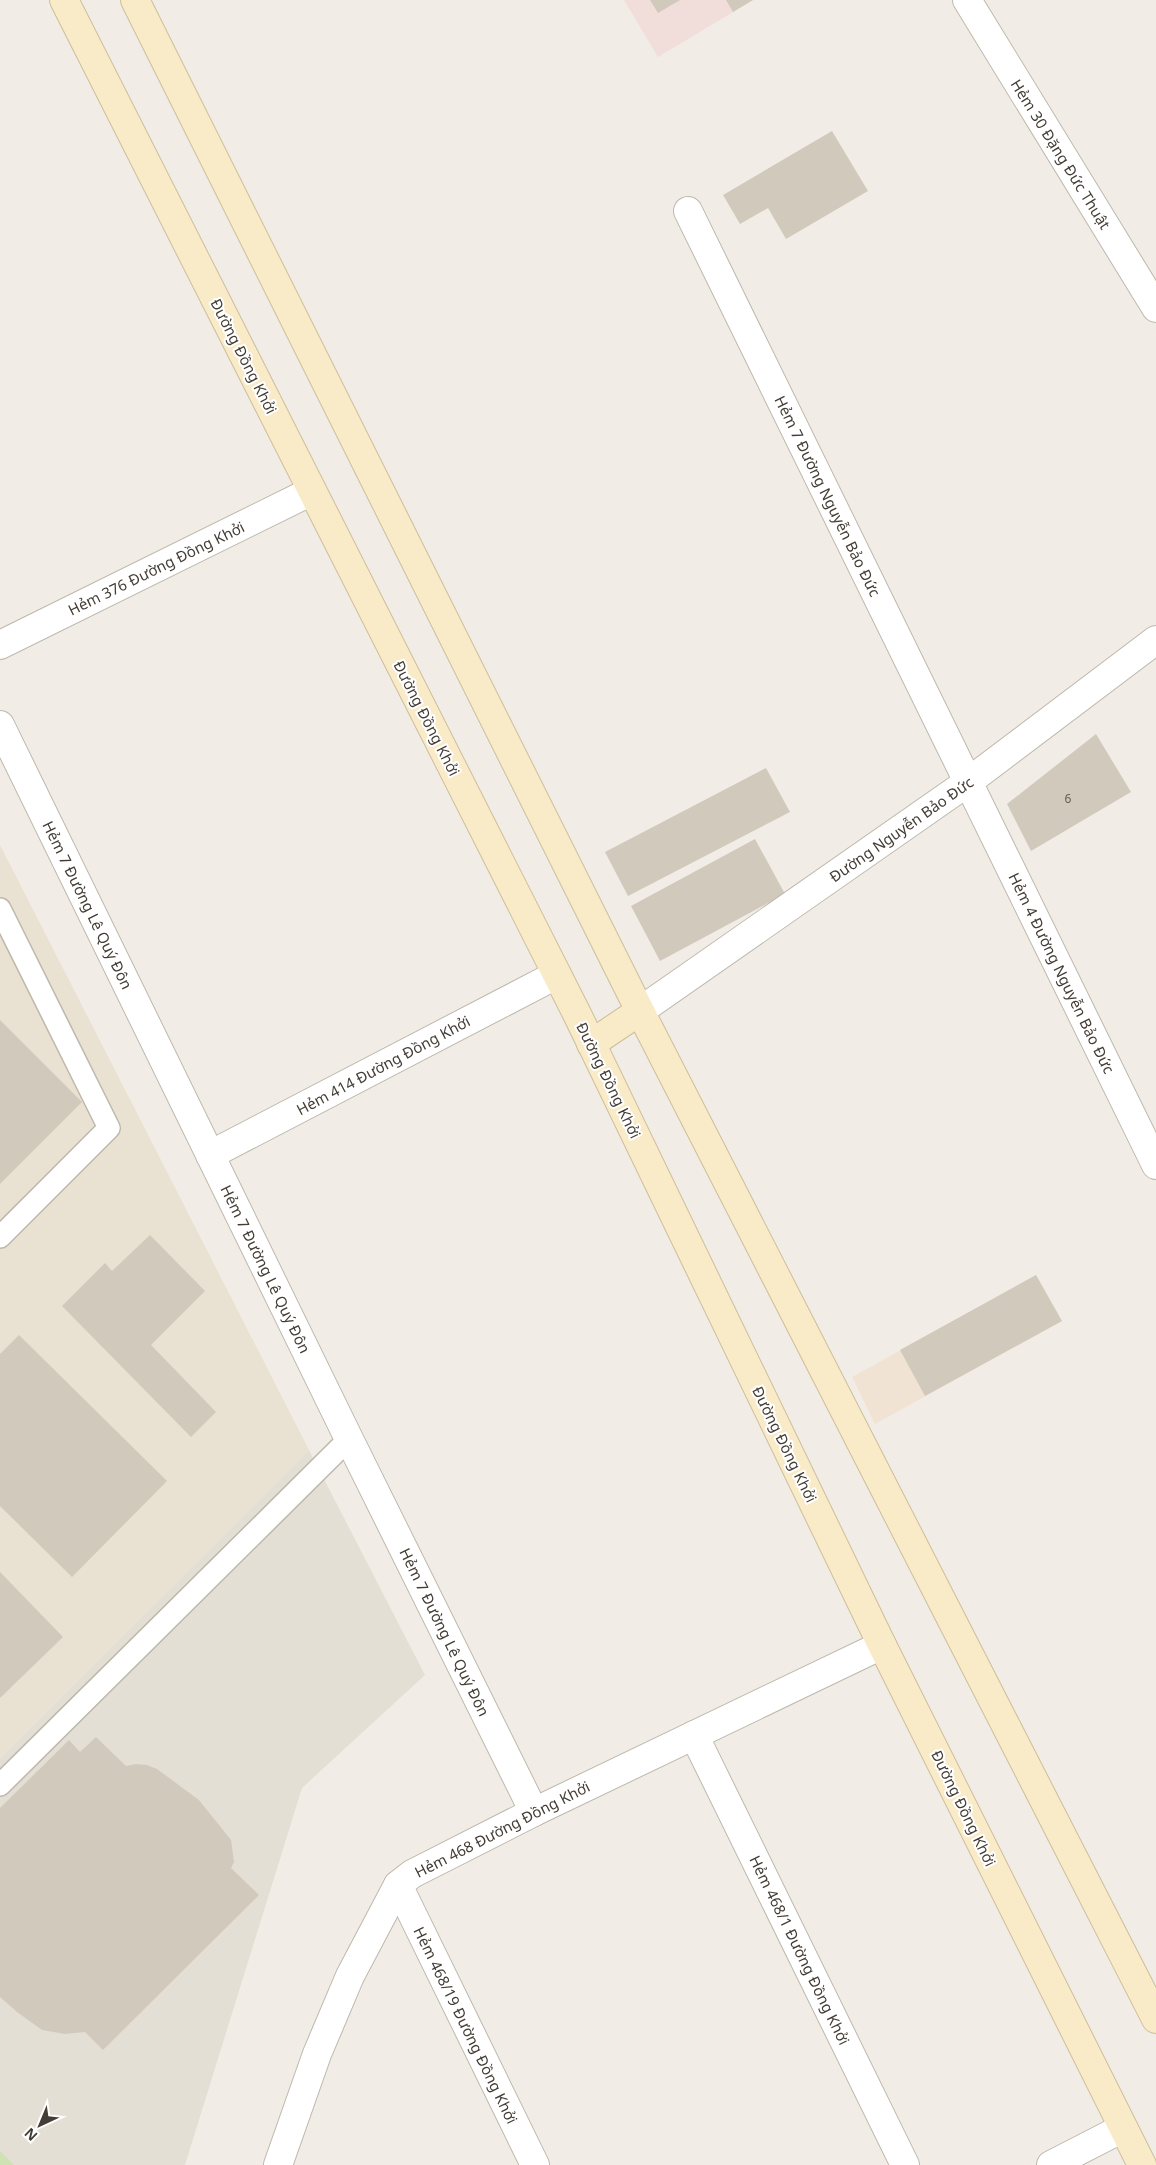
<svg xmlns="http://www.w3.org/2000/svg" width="1156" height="2165" font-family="'Noto Sans',sans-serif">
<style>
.residential{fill:#e4dfd4}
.commercial{fill:#f1e3d3}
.education{fill:#e9e1d1}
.medical{fill:#f1ddda}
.green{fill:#cee2b2}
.building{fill:#d1c9bc}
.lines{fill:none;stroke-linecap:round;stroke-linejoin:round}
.service-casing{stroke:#beb8ac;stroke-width:24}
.minor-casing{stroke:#beb8ac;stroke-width:30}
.tertiary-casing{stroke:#beb8ac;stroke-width:30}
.secondary-casing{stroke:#cdbe99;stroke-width:30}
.service{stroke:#fff;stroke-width:21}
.minor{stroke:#fff;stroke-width:28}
.tertiary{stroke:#fff;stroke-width:28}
.secondary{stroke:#f9ebc8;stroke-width:28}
.labels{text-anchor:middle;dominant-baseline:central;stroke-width:4;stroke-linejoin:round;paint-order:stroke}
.number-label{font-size:12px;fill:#666058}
.street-label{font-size:15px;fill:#433d36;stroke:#fff}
</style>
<rect width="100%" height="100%" fill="#f1ede6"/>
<!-- residential -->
<polygon class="residential" points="309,1450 425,1675 302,1788 185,2165 0,2165 0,1758"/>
<!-- commercial -->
<polygon class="commercial" points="1036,1275 1062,1321 875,1424 852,1377"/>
<!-- education -->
<polygon class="education" points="0,845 309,1450 0,1758"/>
<!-- medical -->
<polygon class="medical" points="624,0 753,0 658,57"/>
<!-- green -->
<polygon class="green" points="0,2151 14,2165 0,2165"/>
<!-- building -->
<g class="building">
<polygon points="650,0 680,0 658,13"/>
<polygon points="726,0 753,0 733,12"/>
<polygon points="832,131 868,191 786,239 768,208 740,224 723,195"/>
<polygon points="1096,734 1131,792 1031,851 1007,804"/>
<polygon points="766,768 790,812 628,896 605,852"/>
<polygon points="755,839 785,894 660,961 631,906"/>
<polygon points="0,1020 82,1102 0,1184"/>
<polygon points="150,1235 205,1291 151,1345 216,1412 191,1437 62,1306 105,1263 112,1271"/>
<polygon points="1036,1275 1062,1321 925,1396 900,1350"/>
<polygon points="19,1335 167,1481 72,1577 0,1506 0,1354"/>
<polygon points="0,1572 63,1637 0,1698"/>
<polygon points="96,1737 126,1766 136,1764 147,1765 157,1769 199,1800 231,1840 234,1862 231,1868 259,1895 103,2050 85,2032 65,2034 42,2030 17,2012 0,1997 0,1808 69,1740 80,1752"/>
</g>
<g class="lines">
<defs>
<g id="service">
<polyline points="0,909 109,1128 0,1237"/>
<polyline points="0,1785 349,1439"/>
</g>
<g id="minor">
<polyline points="967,0 1156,308"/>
<polyline points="688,211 1156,1165"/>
<polyline points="0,645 312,491"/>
<polyline points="0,725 349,1439 534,1812"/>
<polyline points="210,1155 556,975"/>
<polyline points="694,1735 905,2165"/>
<polyline points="398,1885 535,2165"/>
<polyline points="278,2165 317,2054 350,1976 398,1885 412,1874 534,1812 882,1645"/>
<polyline points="1051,2165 1123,2128"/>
</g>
<polyline id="tertiary" points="640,1011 968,782 1156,640"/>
<g id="secondary">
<polyline points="64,0 577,1014 882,1645 1142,2165"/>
<polyline points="135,0 640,1011 1156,2019"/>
<polyline points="591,1044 640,1011"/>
</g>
</defs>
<!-- service casing -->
<use href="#service" class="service-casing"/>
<!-- minor casing -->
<use href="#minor" class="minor-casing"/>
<!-- tertiary casing -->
<use href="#tertiary" class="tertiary-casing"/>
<!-- secondary casing -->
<use href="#secondary" class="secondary-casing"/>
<!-- service -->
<use href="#service" class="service"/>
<!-- minor -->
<use href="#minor" class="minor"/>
<!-- tertiary -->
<use href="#tertiary" class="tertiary"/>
<!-- secondary -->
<use href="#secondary" class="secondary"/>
</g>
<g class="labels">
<!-- number labels -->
<g class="number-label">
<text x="1068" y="798">6</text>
</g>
<!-- street labels -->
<g class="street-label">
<text transform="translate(1061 154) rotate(58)">Hẻm 30 Đặng Đức Thuật</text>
<text transform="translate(244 356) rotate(63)">Đường Đồng Khởi</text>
<text transform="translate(828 496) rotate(64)">Hẻm 7 Đường Nguyễn Bảo Đức</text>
<text transform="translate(156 568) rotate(-26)">Hẻm 376 Đường Đồng Khởi</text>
<text transform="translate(427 718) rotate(63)">Đường Đồng Khởi</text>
<text transform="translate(901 829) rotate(-35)">Đường Nguyễn Bảo Đức</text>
<text transform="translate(88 905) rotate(64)">Hẻm 7 Đường Lê Quý Đôn</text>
<text transform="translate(1062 973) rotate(64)">Hẻm 4 Đường Nguyễn Bảo Đức</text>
<text transform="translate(383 1065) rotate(-28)">Hẻm 414 Đường Đồng Khởi</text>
<text transform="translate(609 1080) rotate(64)">Đường Đồng Khởi</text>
<text transform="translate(266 1269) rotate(64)">Hẻm 7 Đường Lê Quý Đôn</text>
<text transform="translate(785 1444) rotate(64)">Đường Đồng Khởi</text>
<text transform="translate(445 1632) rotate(64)">Hẻm 7 Đường Lê Quý Đôn</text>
<text transform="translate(964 1808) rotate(64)">Đường Đồng Khởi</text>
<text transform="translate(502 1829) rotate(-27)">Hẻm 468 Đường Đồng Khởi</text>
<text transform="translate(800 1950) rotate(64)">Hẻm 468/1 Đường Đồng Khởi</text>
<text transform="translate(466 2025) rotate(64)">Hẻm 468/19 Đường Đồng Khởi</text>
</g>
</g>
<!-- north arrow -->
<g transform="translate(40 2125) rotate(224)" stroke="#ffffff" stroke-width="4" paint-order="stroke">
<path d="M0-4L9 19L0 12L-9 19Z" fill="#433d36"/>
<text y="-8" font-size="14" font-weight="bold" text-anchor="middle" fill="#433d36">N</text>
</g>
</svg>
